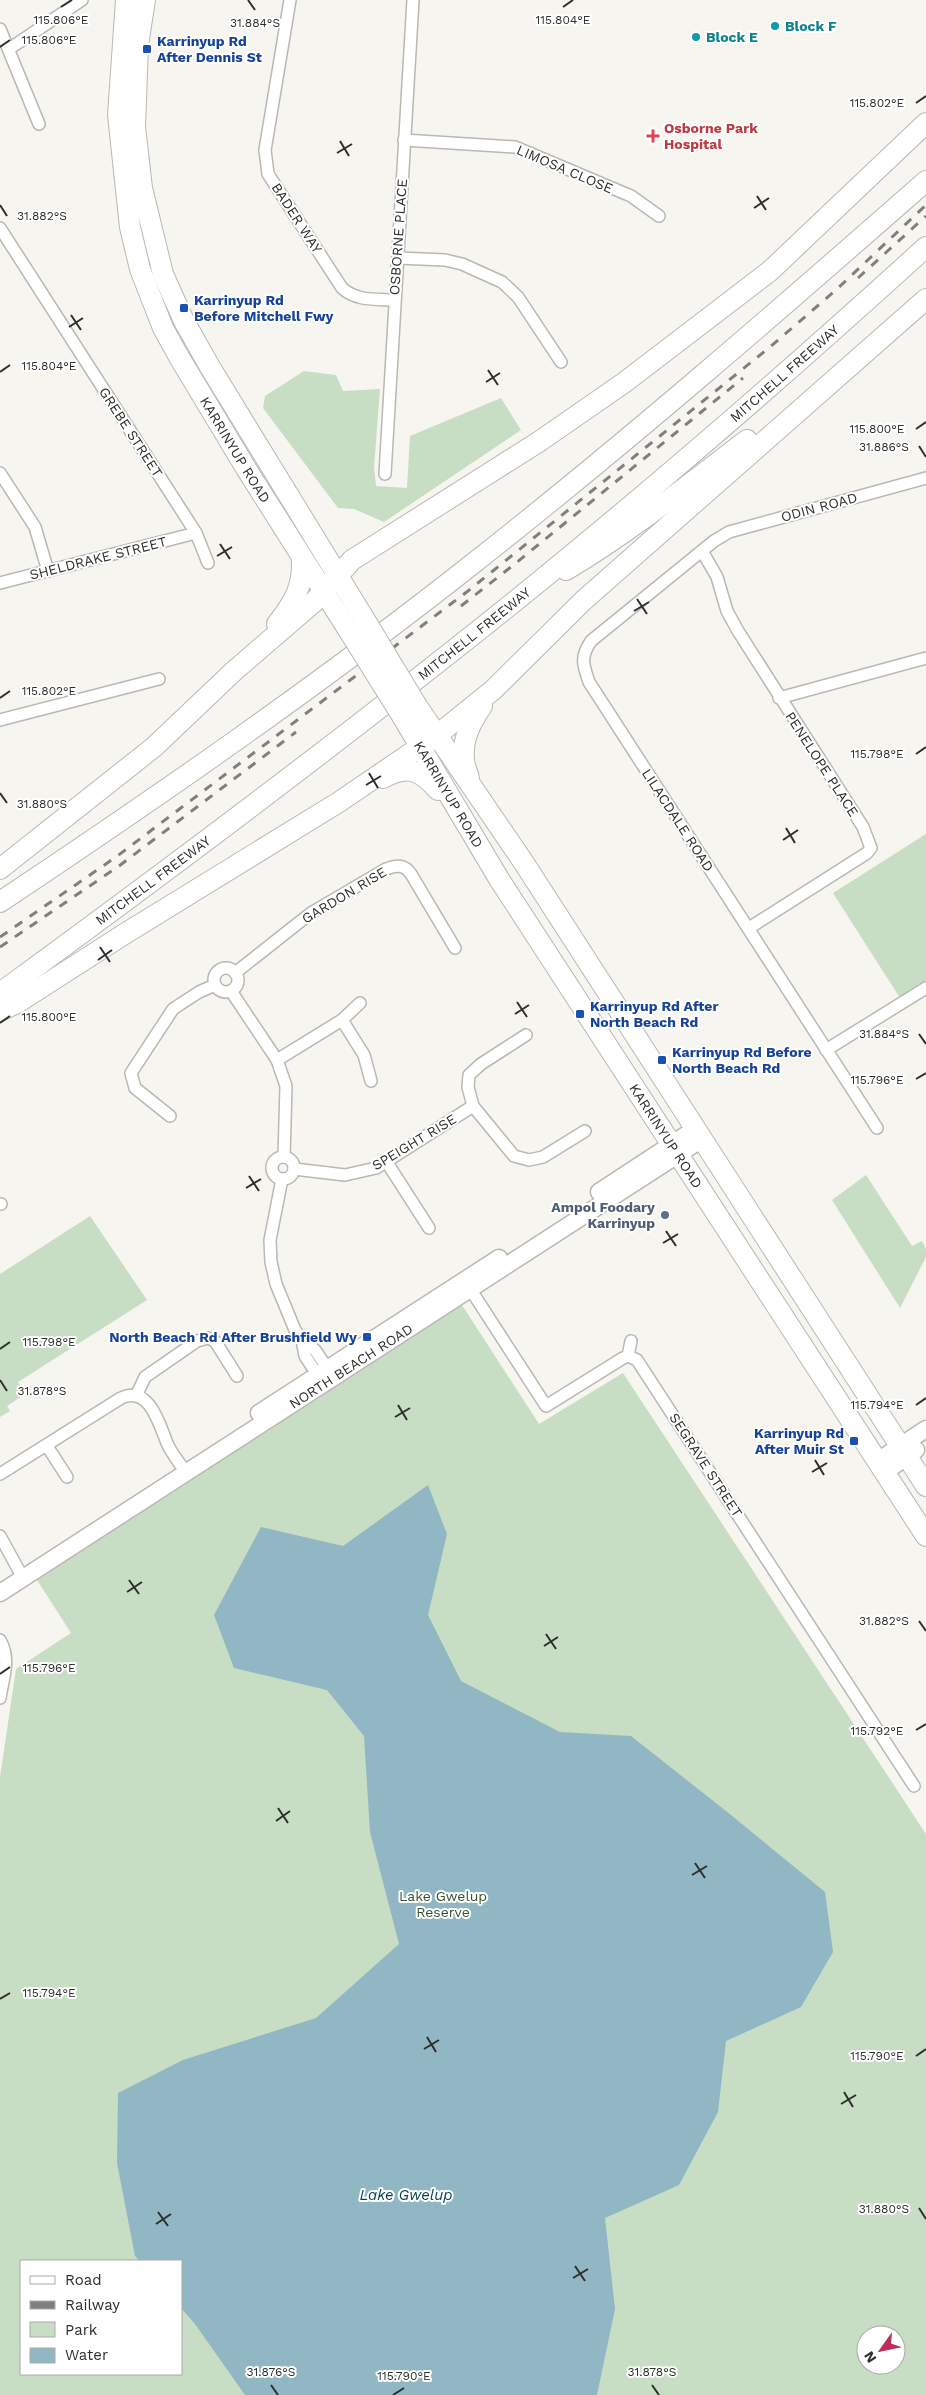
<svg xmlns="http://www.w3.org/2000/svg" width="926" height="2395" font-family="'Work Sans',sans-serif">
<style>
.green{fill:#c7ddc4;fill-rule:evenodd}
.water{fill:#90b7c3}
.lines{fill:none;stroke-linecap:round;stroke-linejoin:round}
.street-casing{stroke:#b9b8b3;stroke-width:14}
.secondary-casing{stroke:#b9b8b3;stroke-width:19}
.highway-casing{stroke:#b9b8b3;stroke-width:22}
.street{stroke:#fff;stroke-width:11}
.secondary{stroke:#fff;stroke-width:16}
.highway{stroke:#fff;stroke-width:20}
.rail{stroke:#807f7c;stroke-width:3;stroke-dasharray:9 9;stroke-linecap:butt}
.highway-bridge-casing{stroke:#b9b8b3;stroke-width:22;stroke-linecap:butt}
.highway-bridge{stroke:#fff;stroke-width:20}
.ticks{fill:none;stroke:#2e2e2c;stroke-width:2}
.culture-dot{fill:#0f9aa8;stroke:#fff;stroke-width:2}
.transit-dot{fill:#1a4fb4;stroke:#fff;stroke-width:2}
.health-dot{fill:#e0444e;stroke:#fff;stroke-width:2}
.service-dot{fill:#5c6f8a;stroke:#fff;stroke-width:2}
.labels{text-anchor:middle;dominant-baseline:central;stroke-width:4;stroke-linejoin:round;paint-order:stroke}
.culture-label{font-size:14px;font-weight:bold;fill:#0d838f;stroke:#fff;text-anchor:start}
.transit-label{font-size:14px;font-weight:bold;fill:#164399;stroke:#fff;text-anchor:start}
.health-label{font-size:14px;font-weight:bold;fill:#be3a42;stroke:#fff;text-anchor:start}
.street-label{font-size:14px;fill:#2e2e2c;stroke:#fff}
.service-label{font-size:14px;font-weight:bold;fill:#4e5e75;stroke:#fff;text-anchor:end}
.park-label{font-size:14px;fill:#32542d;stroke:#fff}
.water-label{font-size:15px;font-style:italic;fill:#033f4d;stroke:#fff}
.ticks-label{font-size:12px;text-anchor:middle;fill:#2e2e2c;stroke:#fff;stroke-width:4;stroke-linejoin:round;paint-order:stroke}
</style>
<rect width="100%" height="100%" fill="#f7f5f0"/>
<!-- green -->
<g class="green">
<polygon points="304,371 336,375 343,391 380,389 374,468 376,486 407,488 410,436 501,398 521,430 384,522 354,509 338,508 263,408 265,396"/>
<polygon points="926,834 926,984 902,1001 833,893"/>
<polygon points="866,1175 912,1246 922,1241 926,1249 926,1257 900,1308 832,1200"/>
<polygon points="90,1216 147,1300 18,1382 25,1394 7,1406 10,1411 0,1417 0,1274"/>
<path d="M462,1305L539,1424L623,1373L926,1834V2395H0V1777L16,1669L71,1633L37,1580ZM21,2261H181V2374H21ZM866,2335H896V2365H866Z"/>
</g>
<!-- water -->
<polygon class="water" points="428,1485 447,1534 428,1615 461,1681 560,1732 631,1736 726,1811 825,1892 833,1952 801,2007 726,2041 718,2112 679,2185 605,2218 615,2309 597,2395 245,2395 195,2324 181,2308 181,2261 140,2261 135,2256 117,2163 118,2093 183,2060 316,2018 399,1944 370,1832 364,1736 327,1690 234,1668 214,1615 261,1527 343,1546"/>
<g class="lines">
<defs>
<g id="street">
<path d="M290,0L265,150L268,174L342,288C356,301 375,299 394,300"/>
<polyline points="0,29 39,124"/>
<polyline points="9,49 82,0"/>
<polyline points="404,140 515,147 631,196 659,216"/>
<polyline points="0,228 196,533 208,563"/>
<polyline points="398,258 445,260 462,264 502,282 518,297 561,362"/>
<polyline points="0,473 35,527 48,571"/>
<polyline points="385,474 413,0"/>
<polyline points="702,551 717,577 727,611 738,631 863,827 871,848 867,853 749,928"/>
<polyline points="0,583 196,533"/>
<polyline points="779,698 926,658"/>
<polyline points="0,720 159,679"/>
<circle cx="226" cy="980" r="12"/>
<path d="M235,973L311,913L386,869C396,865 404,864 411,874L455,948"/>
<polyline points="231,991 277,1060 286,1086 284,1157"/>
<polyline points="342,1020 364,1055 371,1081"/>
<polyline points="526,1035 481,1064 469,1075 468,1087 473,1106 514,1156 529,1160 543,1157 585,1131"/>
<polyline points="826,1050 926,988"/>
<polyline points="277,1060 342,1020 360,1003"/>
<polyline points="170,1116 135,1088 131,1073 173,1009 199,992 215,985"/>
<path d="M877,1128L589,682C583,665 580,657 591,641L714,541L729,532L926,478"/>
<circle cx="283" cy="1168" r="11"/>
<polyline points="386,1161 429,1228"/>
<polyline points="294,1169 345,1175 376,1168 473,1106"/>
<polyline points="282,1179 270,1240 271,1262 276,1284 295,1330 302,1340 315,1350 332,1375"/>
<polyline points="0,1204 1,1204"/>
<polyline points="467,1284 546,1406 623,1358 628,1356 637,1360 914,1786"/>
<polyline points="302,1340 305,1356 321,1380"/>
<polyline points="628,1356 631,1341"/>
<polyline points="137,1394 145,1377 197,1341 208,1338 215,1341 237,1376"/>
<polyline points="47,1446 67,1477"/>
<path d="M0,1474L121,1398C149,1385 159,1423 167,1443C171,1453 180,1463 186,1473"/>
<polyline points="0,1536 23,1578"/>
<path d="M0,1640C11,1659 3,1678 0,1698"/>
</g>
<g id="secondary">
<polyline points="599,1192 695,1129"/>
<polyline points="259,1413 499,1258"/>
<polyline points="878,1461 926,1429"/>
<polyline points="885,1472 916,1450"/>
<path id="s1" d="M0,1593L702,1139"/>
</g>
<g id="highway">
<path id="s2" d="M126,0L118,115L130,227L140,269L163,328L179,357L247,470L347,628"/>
<polyline points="145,0 138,45 135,127 142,188 163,274 184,321 210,367 362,615"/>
<path d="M566,570C630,532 688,485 747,440"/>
<path d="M277,624C294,602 303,588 302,559"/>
<polyline points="417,706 524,863 926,1486"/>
<path id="s3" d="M402,716L499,879L926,1536"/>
<path d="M383,778C408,764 420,770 438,790"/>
<path d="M469,779C468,772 464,766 464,759C462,739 471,722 482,706"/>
<polyline points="0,869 154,747 234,671 313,603 352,560 540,441 625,382 770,271 926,123"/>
<path d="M0,902C162,794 322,683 475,562C630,440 778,311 926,181"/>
<path id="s4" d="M0,993C174,866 346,737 514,602C655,488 792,369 926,247"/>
<polyline points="0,1011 17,1003 126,933 339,802 436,736 493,690 584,600 926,299"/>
</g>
</defs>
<!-- street casing -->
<use href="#street" class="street-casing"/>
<!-- secondary casing -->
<use href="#secondary" class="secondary-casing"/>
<!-- highway casing -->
<use href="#highway" class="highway-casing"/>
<!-- street -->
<use href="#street" class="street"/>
<!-- secondary -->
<use href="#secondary" class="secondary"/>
<!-- highway -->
<use href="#highway" class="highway"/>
<!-- rail -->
<g class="rail">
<polyline points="858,278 926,216"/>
<polyline points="461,606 511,567 743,378"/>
<polyline points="0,937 116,857 468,591 770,347 836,290 926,205"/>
<polyline points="0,947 119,866 296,732"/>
</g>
<defs>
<g id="highway-bridge">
<polyline points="362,615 417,706"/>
<polyline points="347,628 402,716"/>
</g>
</defs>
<!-- highway-bridge casing -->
<use href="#highway-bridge" class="highway-bridge-casing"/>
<!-- highway-bridge -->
<use href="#highway-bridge" class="highway-bridge"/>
</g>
<!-- ticks -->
<path class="ticks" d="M248,0L255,10M61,7L72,0M563,7L573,0M0,47L10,40M916,103L926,96M340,141L349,156M337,153L352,144M757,196L766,210M0,205L7,216M754,208L769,198M71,315L81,330M69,327L83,318M488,370L498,385M0,372L10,365M486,382L500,373M916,429L926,422M919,446L926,457M220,544L230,559M217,556L232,547M637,599L647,614M634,611L649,602M0,698L10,691M916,754L926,747M369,773L378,788M366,785L381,776M0,793L7,803M786,828L795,843M783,840L798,830M100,947L110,962M98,960L112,950M517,1002L527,1017M515,1014L529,1005M0,1023L10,1016M919,1034L926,1044M916,1079L926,1073M249,1176L259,1191M246,1188L261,1179M666,1231L676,1246M663,1243L678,1234M0,1349L10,1342M0,1380L7,1391M398,1405L407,1420M916,1405L926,1398M395,1417L410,1408M815,1460L824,1475M812,1472L827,1463M129,1580L139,1594M127,1592L142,1582M919,1621L926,1631M546,1634L556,1649M544,1646L558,1637M0,1674L10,1667M916,1730L926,1724M278,1808L288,1823M276,1821L290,1811M695,1863L705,1878M692,1875L707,1866M0,1999L10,1993M427,2037L436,2052M424,2049L439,2040M916,2056L926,2049M844,2092L853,2107M841,2104L856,2095M919,2208L926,2219M158,2212L168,2226M156,2224L171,2214M575,2266L585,2281M573,2278L588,2269M271,2385L278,2395M652,2385L659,2395M393,2395L404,2388"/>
<!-- markers -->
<g class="culture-dot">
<circle cx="775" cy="26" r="5"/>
<circle cx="696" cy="37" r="5"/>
</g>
<g class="transit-dot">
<rect x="142" y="44" width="10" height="10" rx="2.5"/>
<rect x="179" y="303" width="10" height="10" rx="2.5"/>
<rect x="575" y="1009" width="10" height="10" rx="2.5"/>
<rect x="657" y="1055" width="10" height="10" rx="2.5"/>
<rect x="362" y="1332" width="10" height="10" rx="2.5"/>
<rect x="849" y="1436" width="10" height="10" rx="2.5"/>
</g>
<path class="health-dot" d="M650.5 128.5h5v5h5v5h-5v5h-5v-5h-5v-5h5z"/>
<circle class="service-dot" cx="665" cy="1215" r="5"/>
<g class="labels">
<!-- culture labels -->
<g class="culture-label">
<text x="785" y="26">Block F</text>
<text x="706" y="37">Block E</text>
</g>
<!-- transit labels -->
<g class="transit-label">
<text x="157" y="41">Karrinyup Rd<tspan x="157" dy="16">After Dennis St</tspan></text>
<text x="194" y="300">Karrinyup Rd<tspan x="194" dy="16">Before Mitchell Fwy</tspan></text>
<text x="590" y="1006">Karrinyup Rd After<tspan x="590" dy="16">North Beach Rd</tspan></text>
<text x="672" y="1052">Karrinyup Rd Before<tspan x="672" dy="16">North Beach Rd</tspan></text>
<text x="357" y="1337" text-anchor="end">North Beach Rd After Brushfield Wy</text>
<text x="844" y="1433" text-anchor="end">Karrinyup Rd<tspan x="844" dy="16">After Muir St</tspan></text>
</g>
<!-- health labels -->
<g class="health-label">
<text x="664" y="128">Osborne Park<tspan x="664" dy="16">Hospital</tspan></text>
</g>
<!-- street labels -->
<g class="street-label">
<text transform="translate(565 169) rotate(23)">LIMOSA CLOSE</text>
<text transform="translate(297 218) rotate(57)">BADER WAY</text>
<text transform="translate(398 237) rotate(-86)">OSBORNE PLACE</text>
<text stroke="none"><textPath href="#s4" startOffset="1000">MITCHELL FREEWAY</textPath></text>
<text transform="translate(131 432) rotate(57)">GREBE STREET</text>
<text stroke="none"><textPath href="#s2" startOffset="476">KARRINYUP ROAD</textPath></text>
<text transform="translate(819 507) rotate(-15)">ODIN ROAD</text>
<text transform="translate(98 558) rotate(-14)">SHELDRAKE STREET</text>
<text stroke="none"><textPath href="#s4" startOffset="595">MITCHELL FREEWAY</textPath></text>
<text transform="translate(822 764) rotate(57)">PENELOPE PLACE</text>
<text stroke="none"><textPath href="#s3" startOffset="91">KARRINYUP ROAD</textPath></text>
<text transform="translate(678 820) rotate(57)">LILACDALE ROAD</text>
<text stroke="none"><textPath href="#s4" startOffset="190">MITCHELL FREEWAY</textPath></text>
<text transform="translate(344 895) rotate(-31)">GARDON RISE</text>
<text stroke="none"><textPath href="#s3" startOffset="496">KARRINYUP ROAD</textPath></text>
<text transform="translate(414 1142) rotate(-31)">SPEIGHT RISE</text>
<text stroke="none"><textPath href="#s1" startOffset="418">NORTH BEACH ROAD</textPath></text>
<text transform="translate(706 1465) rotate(57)">SEGRAVE STREET</text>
</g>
<!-- service labels -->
<g class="service-label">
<text x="655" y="1207">Ampol Foodary<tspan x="655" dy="16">Karrinyup</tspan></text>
</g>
<!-- park labels -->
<g class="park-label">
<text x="443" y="1896">Lake Gwelup<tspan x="443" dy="16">Reserve</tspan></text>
</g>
<!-- water labels -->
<g class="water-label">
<text x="406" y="2195">Lake Gwelup</text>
</g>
</g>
<g class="ticks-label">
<text x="61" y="24">115.806°E</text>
<text x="563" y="24">115.804°E</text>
<text x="255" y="27">31.884°S</text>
<text x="49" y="44">115.806°E</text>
<text x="877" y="107">115.802°E</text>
<text x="42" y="220">31.882°S</text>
<text x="49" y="370">115.804°E</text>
<text x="877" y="433">115.800°E</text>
<text x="884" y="451">31.886°S</text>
<text x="49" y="695">115.802°E</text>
<text x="877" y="758">115.798°E</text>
<text x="42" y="808">31.880°S</text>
<text x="49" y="1021">115.800°E</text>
<text x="884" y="1038">31.884°S</text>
<text x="877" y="1084">115.796°E</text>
<text x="49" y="1346">115.798°E</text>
<text x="42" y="1395">31.878°S</text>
<text x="877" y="1409">115.794°E</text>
<text x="884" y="1625">31.882°S</text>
<text x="49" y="1672">115.796°E</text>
<text x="877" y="1735">115.792°E</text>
<text x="49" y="1997">115.794°E</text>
<text x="877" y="2060">115.790°E</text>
<text x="884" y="2213">31.880°S</text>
<text x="271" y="2376">31.876°S</text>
<text x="652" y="2376">31.878°S</text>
<text x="404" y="2380">115.790°E</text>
</g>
<!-- legend -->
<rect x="20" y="2260" width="162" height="115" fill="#ffffff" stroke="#ababab"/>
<rect x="30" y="2276" width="25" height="8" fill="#ffffff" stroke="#ababab"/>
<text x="65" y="2285" font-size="15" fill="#2e2e2c">Road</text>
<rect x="30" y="2301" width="25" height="8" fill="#807f7c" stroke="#ababab"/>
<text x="65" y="2310" font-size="15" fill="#2e2e2c">Railway</text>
<rect x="30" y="2322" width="25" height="15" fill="#c7ddc4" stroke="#ababab"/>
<text x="65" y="2335" font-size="15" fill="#2e2e2c">Park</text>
<rect x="30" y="2348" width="25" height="15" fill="#90b7c3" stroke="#ababab"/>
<text x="65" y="2360" font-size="15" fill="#2e2e2c">Water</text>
<!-- north arrow -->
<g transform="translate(881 2350) rotate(237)"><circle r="24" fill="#ffffff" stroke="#ababab"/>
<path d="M0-4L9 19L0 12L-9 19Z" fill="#be2e58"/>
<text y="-8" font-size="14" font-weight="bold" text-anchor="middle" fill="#2e2e2c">N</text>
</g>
</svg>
